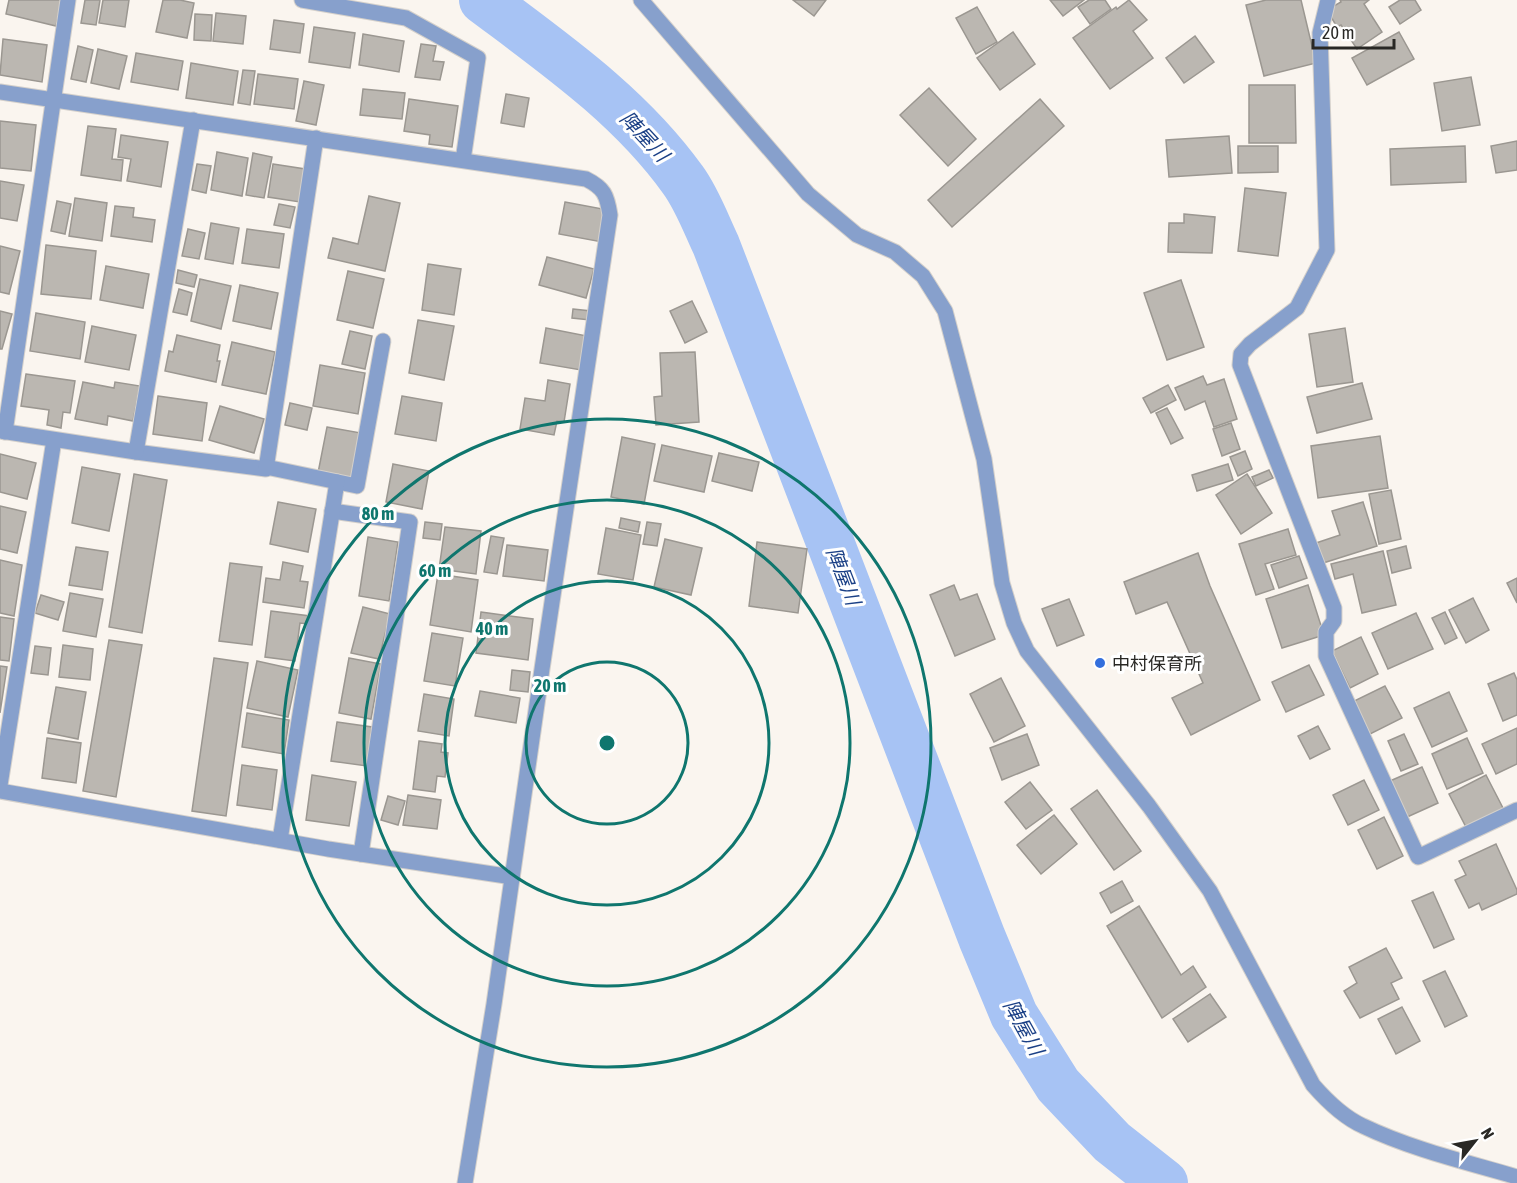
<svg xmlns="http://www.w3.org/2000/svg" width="1517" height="1183" font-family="'Asap Condensed','Noto Sans JP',sans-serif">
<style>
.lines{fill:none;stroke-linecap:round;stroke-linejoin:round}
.river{stroke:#a7c3f4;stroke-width:48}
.building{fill:#bbb7b1;stroke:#9b9791;stroke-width:1.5}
.minor-casing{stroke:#d4d0cb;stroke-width:17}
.minor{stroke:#87a0cc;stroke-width:15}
.ring{fill:none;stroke:#0f766e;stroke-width:3}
.poi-dot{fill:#336fdd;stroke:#fff;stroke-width:2}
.labels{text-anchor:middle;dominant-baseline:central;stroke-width:6;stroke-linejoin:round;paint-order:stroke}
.poi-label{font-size:18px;fill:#292825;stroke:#fff;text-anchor:start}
.water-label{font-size:20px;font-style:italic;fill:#1b4086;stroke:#fff}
.centre{fill:#0f766e;stroke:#fff;stroke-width:3}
.ring-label{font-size:18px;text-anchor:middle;font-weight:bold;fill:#0f766e;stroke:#fff;stroke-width:6;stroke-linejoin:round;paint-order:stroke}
</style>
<rect width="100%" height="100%" fill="#faf5ef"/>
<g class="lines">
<!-- river -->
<path class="river" d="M483,0C555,54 630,106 683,180C697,199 706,224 716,245L982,938L1014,1015L1058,1085L1112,1142L1164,1183"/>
</g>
<!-- building -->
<g class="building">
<polygon points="9,0 62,0 56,26 6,14"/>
<polygon points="85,0 100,0 96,25 81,23"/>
<polygon points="103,0 129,0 125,27 99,23"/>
<polygon points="163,0 180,0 194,3 187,38 156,32"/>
<polygon points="793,0 826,0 814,16"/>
<polygon points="1050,0 1084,0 1063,16"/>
<polygon points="1089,0 1105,0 1111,9 1090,24 1078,7"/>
<polygon points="1129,0 1147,20 1133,31 1153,58 1110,89 1073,38 1116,7 1117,9"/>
<polygon points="1266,0 1301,0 1316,63 1264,76 1246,5"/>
<polygon points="1340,0 1369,0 1364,4 1382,32 1357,49 1341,25 1337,27 1327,10 1341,2"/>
<polygon points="1400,0 1415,0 1421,10 1400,24 1389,7"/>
<polygon points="977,7 997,42 976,54 956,18"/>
<polygon points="216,13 246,16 243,44 213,41"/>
<polygon points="195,14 212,15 211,41 194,40"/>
<polygon points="274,20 304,24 300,53 270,49"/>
<polygon points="314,27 355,33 350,68 309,62"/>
<polygon points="1013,32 1035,64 1000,90 977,58"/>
<polygon points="1399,32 1414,59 1367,85 1352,58"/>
<polygon points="363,34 404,41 399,72 359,65"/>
<polygon points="1195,36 1214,62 1184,83 1166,58"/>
<polygon points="3,39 47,45 42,82 0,75"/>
<polygon points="421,44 436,46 433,61 444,62 440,80 415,77"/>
<polygon points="78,46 93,50 86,82 71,79"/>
<polygon points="98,49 127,56 119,89 91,83"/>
<polygon points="136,53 183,61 178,90 131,82"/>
<polygon points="191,63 238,71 233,105 186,98"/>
<polygon points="243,70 255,71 250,105 238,103"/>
<polygon points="258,74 298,79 294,109 254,104"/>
<polygon points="1471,77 1480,125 1442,131 1434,83"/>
<polygon points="304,81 324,85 316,125 296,121"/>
<polygon points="1249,85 1295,85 1296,143 1249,143"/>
<polygon points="929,88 976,139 948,166 900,115"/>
<polygon points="363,89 405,93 402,119 360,115"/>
<polygon points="506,94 529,98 524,127 501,123"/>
<polygon points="409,99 458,106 452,147 429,144 430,135 404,131"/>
<polygon points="1040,99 1064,126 952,227 928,200"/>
<polygon points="0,121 36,125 31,171 0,168"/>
<polygon points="88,126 116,129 112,159 123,160 121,181 81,175"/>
<polygon points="121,135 168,142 161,187 127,181 131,159 118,157"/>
<polygon points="1229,136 1232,173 1169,177 1166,140"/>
<polygon points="1517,141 1517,170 1496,173 1491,146"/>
<polygon points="1238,146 1278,146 1278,172 1238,173"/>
<polygon points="1465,146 1466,182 1391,185 1390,149"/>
<polygon points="217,152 248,158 242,196 211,190"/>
<polygon points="253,153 272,157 264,198 246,195"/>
<polygon points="197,164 211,166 206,193 192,190"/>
<polygon points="273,164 305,169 300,202 268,197"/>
<polygon points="0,181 24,185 17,221 0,218"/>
<polygon points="1245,188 1286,193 1278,256 1238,251"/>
<polygon points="369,196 400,203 385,271 328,258 333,238 358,244"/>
<polygon points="75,198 107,203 102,241 69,236"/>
<polygon points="57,201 71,204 65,234 51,231"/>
<polygon points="565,202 608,210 602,242 559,234"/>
<polygon points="279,204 295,207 290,228 274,225"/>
<polygon points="115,206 134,208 133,217 155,220 152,242 111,236"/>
<polygon points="1184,214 1215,217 1212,253 1168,252 1169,223 1184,223"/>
<polygon points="211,223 239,228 233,264 205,259"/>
<polygon points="188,229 205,233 199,259 182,256"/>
<polygon points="247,229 284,234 279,268 242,263"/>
<polygon points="46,245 96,251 91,299 41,294"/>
<polygon points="0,246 20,251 9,294 0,292"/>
<polygon points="547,257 594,269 586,298 539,285"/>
<polygon points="428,264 461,269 454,315 422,310"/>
<polygon points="106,266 149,274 143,308 100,300"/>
<polygon points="178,270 197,275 194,287 176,283"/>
<polygon points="348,271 384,279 373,328 337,320"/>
<polygon points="200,279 231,286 221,329 191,321"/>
<polygon points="1181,280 1204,347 1167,360 1144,293"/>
<polygon points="240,285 278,293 271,329 233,321"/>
<polygon points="179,289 192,293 187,315 173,312"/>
<polygon points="692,301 707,332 685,343 670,311"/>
<polygon points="573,309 591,311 590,320 572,318"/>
<polygon points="0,311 12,314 2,349 0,349"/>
<polygon points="36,313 85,322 80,359 30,351"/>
<polygon points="418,320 454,326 444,380 409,373"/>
<polygon points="92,326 136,335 129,370 85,362"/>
<polygon points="546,328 587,336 581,370 540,363"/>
<polygon points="1345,328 1353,382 1317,387 1309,334"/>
<polygon points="350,331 372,336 365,369 342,364"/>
<polygon points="177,335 220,345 217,361 220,361 216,382 165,371 169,351 173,352"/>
<polygon points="232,342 275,352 266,394 222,385"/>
<polygon points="695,352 699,422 656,425 654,397 662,396 660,353"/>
<polygon points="320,365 365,373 358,414 313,406"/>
<polygon points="26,374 75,381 70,413 63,412 61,428 47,425 49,410 21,406"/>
<polygon points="1203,376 1207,385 1224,379 1237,419 1214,427 1205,401 1185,410 1175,388"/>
<polygon points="548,380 570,384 564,422 557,421 554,435 520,429 525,398 545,401"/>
<polygon points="83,382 114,388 115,382 140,386 133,421 108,416 107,425 75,419"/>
<polygon points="1362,383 1372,419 1317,433 1307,397"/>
<polygon points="1168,385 1176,400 1151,413 1143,398"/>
<polygon points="158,396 207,403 202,441 153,434"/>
<polygon points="402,396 442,403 436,441 395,434"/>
<polygon points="290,403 312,408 307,430 285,425"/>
<polygon points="220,406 264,419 254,453 209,440"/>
<polygon points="1167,408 1183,438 1171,444 1156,413"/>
<polygon points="1231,423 1240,449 1222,456 1213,429"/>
<polygon points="327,427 361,433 353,480 318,473"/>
<polygon points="1380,436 1388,488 1318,498 1311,446"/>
<polygon points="622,437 655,444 644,504 611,497"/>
<polygon points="662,445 712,456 704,492 654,481"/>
<polygon points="1245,451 1252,469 1238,476 1230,457"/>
<polygon points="719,453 759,462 752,491 712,481"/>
<polygon points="0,454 36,463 27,499 0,492"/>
<polygon points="393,464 429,471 422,509 386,502"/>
<polygon points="1228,464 1233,480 1197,491 1192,475"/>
<polygon points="82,467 120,474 109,531 72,523"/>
<polygon points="1269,470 1273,478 1256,486 1252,477"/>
<polygon points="134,474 167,480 142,633 109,627"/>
<polygon points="1247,474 1272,513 1241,534 1216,495"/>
<polygon points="1391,490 1401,539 1379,544 1369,494"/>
<polygon points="278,502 316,509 308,552 270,544"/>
<polygon points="1363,502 1377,546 1320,564 1313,544 1340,535 1332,511"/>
<polygon points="0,506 26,512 17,553 0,549"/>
<polygon points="621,518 640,522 638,532 619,528"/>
<polygon points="425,522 442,524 440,540 423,538"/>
<polygon points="647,522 661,524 657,546 643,544"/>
<polygon points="445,527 481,531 476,574 439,569"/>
<polygon points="606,528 641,535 633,580 598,574"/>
<polygon points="1288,529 1296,555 1265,564 1274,589 1256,595 1239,544"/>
<polygon points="491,536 504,538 497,574 484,572"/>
<polygon points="368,537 398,542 389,601 359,596"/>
<polygon points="665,539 702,548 691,595 654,587"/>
<polygon points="757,542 807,549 798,613 749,606"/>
<polygon points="507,545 548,550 544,581 503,576"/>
<polygon points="1406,546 1411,568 1392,573 1387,551"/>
<polygon points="76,547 108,552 102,590 69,585"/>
<polygon points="1383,551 1396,605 1362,613 1353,574 1335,579 1331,564"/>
<polygon points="1198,553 1210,586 1260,700 1191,735 1172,698 1203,683 1167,602 1136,614 1124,582"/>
<polygon points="1299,556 1307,578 1279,588 1271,565"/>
<polygon points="0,560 22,565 14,616 0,613"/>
<polygon points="283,562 303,566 300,581 308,582 304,608 263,602 266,578 280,580"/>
<polygon points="230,563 262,567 252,645 219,641"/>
<polygon points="438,574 478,580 471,632 430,625"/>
<polygon points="1517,578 1517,603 1507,583"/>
<polygon points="954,585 960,600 977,594 995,639 955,656 930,595"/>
<polygon points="1308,585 1324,635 1282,648 1266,599"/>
<polygon points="70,593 103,599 96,637 63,631"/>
<polygon points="41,595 64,602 58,620 35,613"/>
<polygon points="1473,598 1489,630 1466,643 1449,610"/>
<polygon points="1069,599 1084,635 1057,646 1042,609"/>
<polygon points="363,607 390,614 379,659 351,653"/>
<polygon points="271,611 310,616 308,624 300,623 295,661 265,657"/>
<polygon points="481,612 533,619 528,660 476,653"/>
<polygon points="1445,612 1457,638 1445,644 1432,618"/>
<polygon points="1416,613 1433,649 1388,669 1372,633"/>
<polygon points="0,617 14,619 9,661 0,660"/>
<polygon points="432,633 463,638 455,686 424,681"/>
<polygon points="1361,637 1378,674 1350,688 1332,651"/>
<polygon points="109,640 142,645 116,797 83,791"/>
<polygon points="63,645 93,649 90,680 59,677"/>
<polygon points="35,646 51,648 48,675 31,673"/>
<polygon points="214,658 248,663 226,816 192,811"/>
<polygon points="349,658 381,664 371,719 339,713"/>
<polygon points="257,661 298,670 288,717 247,708"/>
<polygon points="1309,665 1324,695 1286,712 1272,682"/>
<polygon points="0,666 7,667 0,713"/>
<polygon points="512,670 530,672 528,692 510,690"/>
<polygon points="1514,673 1517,680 1517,715 1503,721 1488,684"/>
<polygon points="1001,678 1025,726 994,742 970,694"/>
<polygon points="1385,686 1402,718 1366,736 1350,703"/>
<polygon points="56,687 86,692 78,739 48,733"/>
<polygon points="480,691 520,698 516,723 475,716"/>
<polygon points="1449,692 1467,731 1432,747 1414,708"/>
<polygon points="424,694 454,699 449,736 418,731"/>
<polygon points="247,713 289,720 284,754 242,747"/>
<polygon points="337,722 372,727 367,766 331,761"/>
<polygon points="1318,726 1330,749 1310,759 1298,736"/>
<polygon points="1517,728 1517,764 1496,774 1482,744"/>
<polygon points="1027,734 1039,765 1002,780 990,748"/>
<polygon points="1404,734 1418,764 1401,771 1388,741"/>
<polygon points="47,738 81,743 76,783 42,778"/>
<polygon points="1467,738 1483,773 1447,789 1432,754"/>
<polygon points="419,741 442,744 441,752 448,753 445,777 437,776 435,792 413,789"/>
<polygon points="242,765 277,770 272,810 237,805"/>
<polygon points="1422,767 1438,803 1405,818 1390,781"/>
<polygon points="312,775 356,782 349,826 306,820"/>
<polygon points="1486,775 1505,812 1468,831 1449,794"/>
<polygon points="1364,780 1379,810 1348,825 1333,795"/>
<polygon points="1030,782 1052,810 1026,829 1005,802"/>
<polygon points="1097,790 1141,851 1114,870 1071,809"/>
<polygon points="408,795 441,800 437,829 403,825"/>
<polygon points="388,796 405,801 398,825 381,820"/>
<polygon points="1054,815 1077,844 1041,874 1017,845"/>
<polygon points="1384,817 1403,856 1377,869 1358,830"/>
<polygon points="1496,844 1517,890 1517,894 1482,910 1479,903 1469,908 1455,880 1466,875 1459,861"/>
<polygon points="1122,881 1133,901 1111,913 1100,893"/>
<polygon points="1433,892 1454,939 1434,948 1412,901"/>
<polygon points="1139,906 1181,975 1193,966 1206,987 1162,1018 1107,926"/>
<polygon points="1386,948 1402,978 1391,983 1399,999 1360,1018 1344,991 1357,983 1349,967"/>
<polygon points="1445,971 1467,1016 1445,1027 1423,981"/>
<polygon points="1210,994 1226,1017 1188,1042 1173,1019"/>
<polygon points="1402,1007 1420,1041 1396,1054 1378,1019"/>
</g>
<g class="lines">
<defs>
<g id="minor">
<polyline points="302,0 406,18 478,58 463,160"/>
<path d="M641,0L808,194L857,235L895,252L923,276L945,311L984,459L1002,583L1014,623L1027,651L1149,806L1210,891L1313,1085C1327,1101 1343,1117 1363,1126C1411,1149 1466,1162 1517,1177"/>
<polyline points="1328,0 1320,33 1327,250 1297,308 1250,344 1241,354 1240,365 1334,608 1334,621 1326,632 1326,656 1418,857 1517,810"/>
<path d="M0,92L586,179C604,188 607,195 610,215L542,669L494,1004L465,1183"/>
<polyline points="0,431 136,452 266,469 316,138"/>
<polyline points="5,432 68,0"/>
<polyline points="136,452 193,120"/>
<polyline points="266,467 357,486 383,341"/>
<polyline points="332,511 410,522 361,854"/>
<polyline points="0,785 54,440"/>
<polyline points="0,791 328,849 512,877"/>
<polyline points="280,840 337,482"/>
</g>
</defs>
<!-- minor casing -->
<use href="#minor" class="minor-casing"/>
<!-- minor -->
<use href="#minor" class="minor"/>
</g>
<!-- distance rings -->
<g class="ring">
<circle cx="607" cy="743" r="81"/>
<circle cx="607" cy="743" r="162"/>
<circle cx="607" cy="743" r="243"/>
<circle cx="607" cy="743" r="324"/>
</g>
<!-- markers -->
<circle class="poi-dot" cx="1100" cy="663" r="6"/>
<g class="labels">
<!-- poi labels -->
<g class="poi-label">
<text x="1112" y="663">中村保育所</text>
</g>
<!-- water labels -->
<g class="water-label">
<text transform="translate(645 136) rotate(47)">陣屋川</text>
<text transform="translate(844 576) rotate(69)">陣屋川</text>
<text transform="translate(1024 1027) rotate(61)">陣屋川</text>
</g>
</g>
<circle cx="607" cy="743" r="9" class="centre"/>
<g class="ring-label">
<text x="378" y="520">80 m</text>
<text x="435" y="577">60 m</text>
<text x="492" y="635">40 m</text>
<text x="550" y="692">20 m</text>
</g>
<!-- north arrow -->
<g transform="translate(1475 1141) rotate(59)" stroke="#ffffff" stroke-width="4.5" paint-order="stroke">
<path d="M0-4.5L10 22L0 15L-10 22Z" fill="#292825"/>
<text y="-9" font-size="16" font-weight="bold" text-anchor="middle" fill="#292825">N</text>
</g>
<!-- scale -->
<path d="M1313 39v9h81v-9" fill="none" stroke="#292825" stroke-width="3"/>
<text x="1322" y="39" font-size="18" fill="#292825" stroke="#ffffff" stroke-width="4.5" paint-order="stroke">20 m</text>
</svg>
